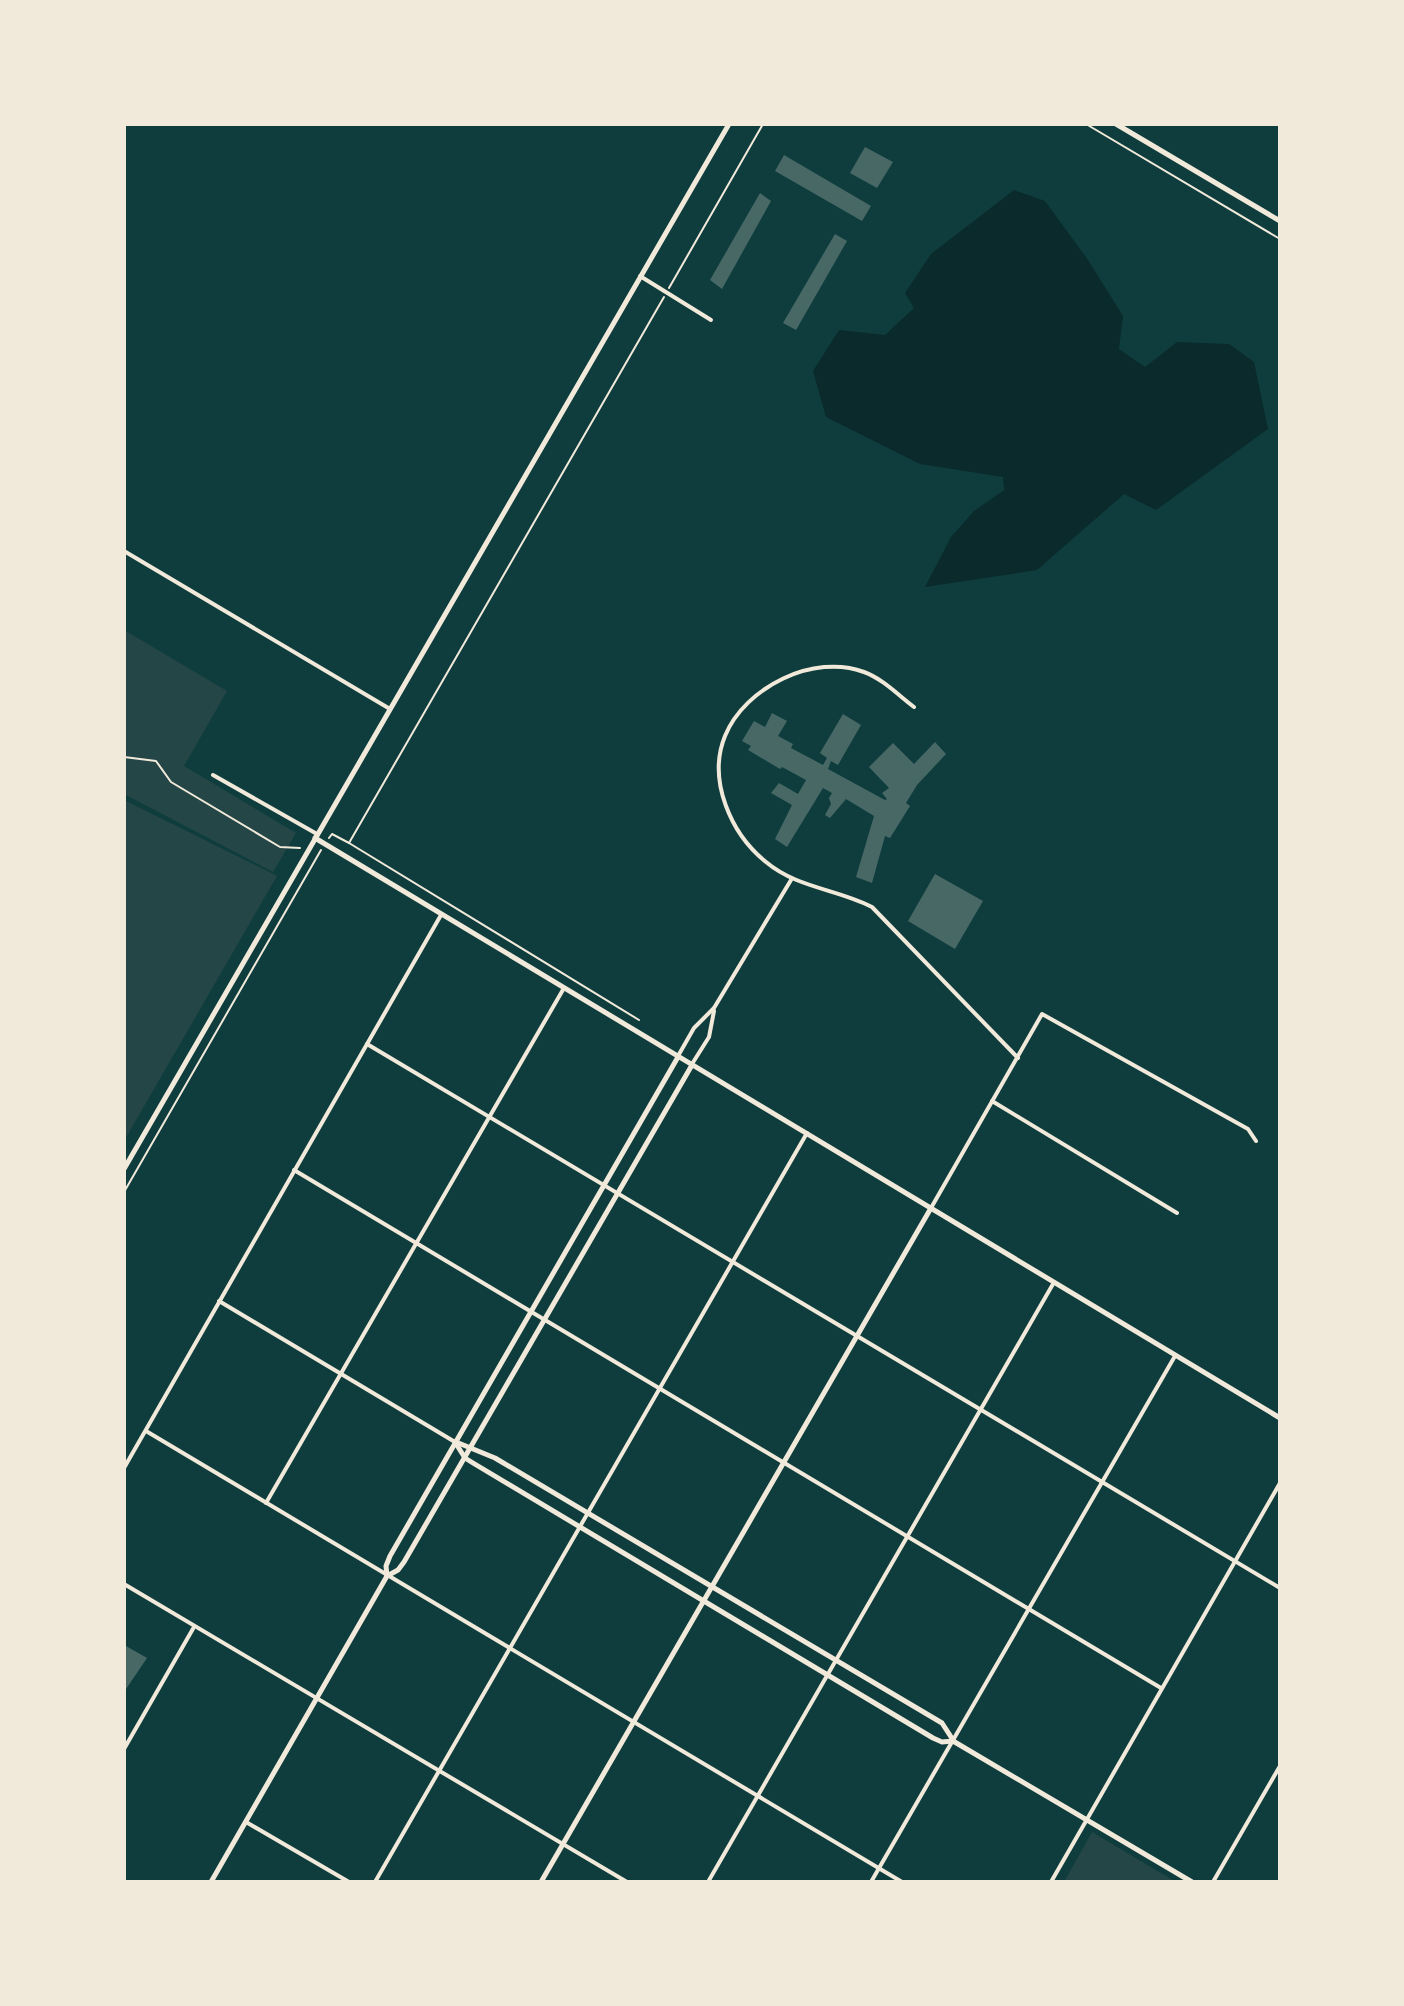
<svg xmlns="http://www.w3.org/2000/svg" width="1404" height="2006" font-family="Raleway,sans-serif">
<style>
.green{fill:#244646}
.water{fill:#0a2a2b}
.building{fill:#486865}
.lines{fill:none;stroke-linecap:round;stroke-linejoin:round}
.path{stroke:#f1e9da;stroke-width:2}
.minor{stroke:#f1e9da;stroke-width:4}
.tertiary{stroke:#f1e9da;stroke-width:5}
.secondary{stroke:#f1e9da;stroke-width:5}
</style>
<rect width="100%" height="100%" fill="#0f3d3e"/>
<!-- green -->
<g class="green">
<polygon points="124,630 227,691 184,766 296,833 273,872 124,794"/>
<polygon points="124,800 277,876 124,1141"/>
<polygon points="1092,1832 1176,1882 1064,1882"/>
</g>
<!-- water -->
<polygon class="water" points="1014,190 1045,201 1088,260 1123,316 1119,349 1145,367 1177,342 1229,344 1254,362 1268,429 1156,510 1124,494 1037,570 925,587 951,537 974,511 1004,490 1003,477 920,464 826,417 813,371 839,330 885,335 914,308 905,293 931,254"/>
<!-- building -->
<g class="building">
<polygon points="865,147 893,162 877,188 850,173"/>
<polygon points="784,155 871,206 862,221 775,171"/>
<polygon points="760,193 771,201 722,289 710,280"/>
<polygon points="835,234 847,241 796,330 783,323"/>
<polygon points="772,713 787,721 778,736 793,744 791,748 823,765 827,758 820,753 843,714 861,725 838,765 831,761 828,769 885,800 887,799 882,793 889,788 869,767 893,743 914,764 935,742 946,754 917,785 906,803 910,806 890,838 885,836 872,883 856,877 874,816 846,799 830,818 825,815 831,804 829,798 832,793 823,788 787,847 775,839 792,805 771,793 779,783 798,794 806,780 782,767 780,769 748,750 751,746 742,741 754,721 765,727"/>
<polygon points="935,874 983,901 955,949 908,921"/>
<polygon points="126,1646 147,1658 124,1692 124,1650"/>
</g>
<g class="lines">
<!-- path -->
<g class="path">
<polyline points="1086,124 1280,239"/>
<polyline points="669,288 763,124"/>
<polyline points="124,757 156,761 171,782 280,847 300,848"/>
<polyline points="329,838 332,834 349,843 639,1020"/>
<polyline points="349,843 664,297"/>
<polyline points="124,1192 321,850"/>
</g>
<!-- minor -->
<g class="minor">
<polyline points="640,276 711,320"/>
<polyline points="124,551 390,709"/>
<path d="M914,707C898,695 883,679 864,672C814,653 745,687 725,736C707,780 731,834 766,862C797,888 837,889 872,907L1018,1058"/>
<polyline points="213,775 317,834"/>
<polyline points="367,1044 1280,1588"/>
<polyline points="678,1056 694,1028 714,1008 791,880"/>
<polyline points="692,1064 709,1037 714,1011"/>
<polyline points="992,1101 1177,1213"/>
<polyline points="294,1170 1161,1688"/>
<polyline points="931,1208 1042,1014 1248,1129 1256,1141"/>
<polyline points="219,1301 455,1442"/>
<polyline points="146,1431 902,1882"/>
<polyline points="124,1468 441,915"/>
<polyline points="266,1503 564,988"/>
<polyline points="124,1584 627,1882"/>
<polyline points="124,1749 194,1627"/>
<polyline points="246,1822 349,1882"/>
<polyline points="375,1882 807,1133"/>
<polyline points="708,1882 1053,1284"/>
<polyline points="871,1882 1175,1356"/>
<polyline points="1051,1882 1280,1483"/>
<polyline points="1213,1882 1280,1766"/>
</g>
<!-- tertiary -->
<g class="tertiary">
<polyline points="315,838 1280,1418"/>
<polyline points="124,1169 729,124"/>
<polyline points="455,1442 465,1458 473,1463 933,1738 942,1742 953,1741 1192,1882"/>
<polyline points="456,1442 495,1458 942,1723 953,1740"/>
<polyline points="387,1576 386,1566 390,1556 678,1057"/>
<polyline points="211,1882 387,1576 398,1570 404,1562 692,1065"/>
<polyline points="541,1882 931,1208"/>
</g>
<!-- secondary -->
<polyline class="secondary" points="1116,124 1280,221"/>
</g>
<!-- border -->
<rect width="1404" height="2006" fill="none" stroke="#f1e9da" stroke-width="252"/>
</svg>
